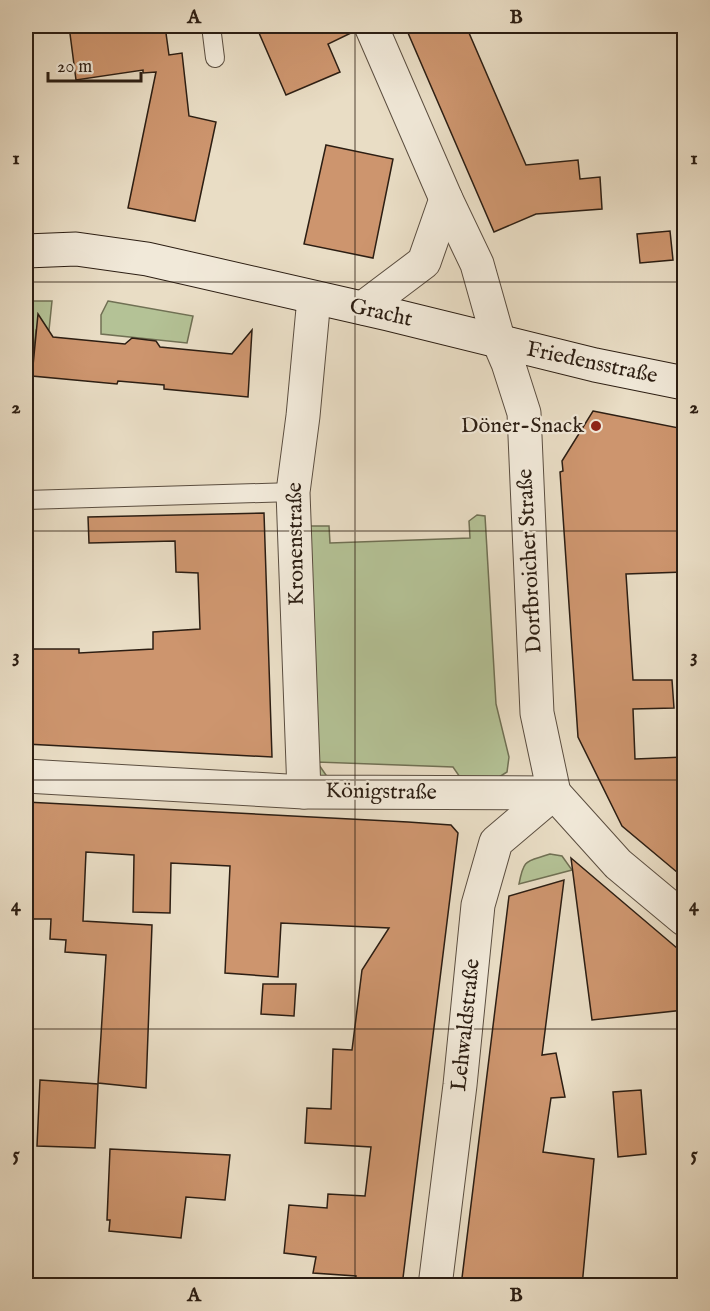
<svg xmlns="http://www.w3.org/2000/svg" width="710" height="1311" font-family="'IM FELL English',serif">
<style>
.green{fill:#b4c296;stroke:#707054;stroke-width:1.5}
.building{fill:#cd956e;stroke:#2c1e13;stroke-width:1.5}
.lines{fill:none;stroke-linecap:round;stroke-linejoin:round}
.lane-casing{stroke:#5b4e40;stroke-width:20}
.street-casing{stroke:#5b4e40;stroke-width:35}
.secondary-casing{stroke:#2c1e13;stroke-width:35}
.lane{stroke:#f1e9d9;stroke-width:18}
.street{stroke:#f1e9d9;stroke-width:33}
.secondary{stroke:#f1e9d9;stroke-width:33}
.grid{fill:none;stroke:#2c1e13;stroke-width:1.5;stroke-opacity:0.55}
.poi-dot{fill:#8f2418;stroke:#f1e9d9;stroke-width:2}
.labels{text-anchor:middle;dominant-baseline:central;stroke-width:4.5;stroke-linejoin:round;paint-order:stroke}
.street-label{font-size:22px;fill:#2c1e13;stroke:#f1e9d9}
.poi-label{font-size:22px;fill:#2c1e13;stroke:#f1e9d9;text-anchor:end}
.neatline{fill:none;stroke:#2c1e13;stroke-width:2}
.grid-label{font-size:20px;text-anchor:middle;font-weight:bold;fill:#2c1e13}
</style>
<rect width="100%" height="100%" fill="#e9ddc5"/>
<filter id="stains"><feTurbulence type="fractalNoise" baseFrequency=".00333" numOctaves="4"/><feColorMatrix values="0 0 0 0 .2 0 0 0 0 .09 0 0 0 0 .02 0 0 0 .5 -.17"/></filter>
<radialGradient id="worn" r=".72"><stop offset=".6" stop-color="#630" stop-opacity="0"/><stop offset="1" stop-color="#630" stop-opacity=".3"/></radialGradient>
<!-- green -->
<g class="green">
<polygon points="26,301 52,301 49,330 36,330 33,360 26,359"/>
<polygon points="108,301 193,316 187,343 101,334 101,315"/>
<polygon points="477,515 485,516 496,704 509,757 507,772 496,779 464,783 453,767 317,762 328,778 308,780 303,526 329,526 330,543 470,538 469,521"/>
<path d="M550,854L562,856L572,870L519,884C524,857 527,862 550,854Z"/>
</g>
<!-- building -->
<g class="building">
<polygon points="69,26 165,26 169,55 182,53 189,116 216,122 195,221 128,208 156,72 143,73 143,70 76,80"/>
<polygon points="256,26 353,26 353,32 328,44 340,72 286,95"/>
<polygon points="405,26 466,26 526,165 578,160 580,179 600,177 602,209 536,214 494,232"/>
<polygon points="326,145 393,159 373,258 304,244"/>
<polygon points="670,231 673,260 640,263 637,234"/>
<polygon points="38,314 53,337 125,344 132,338 156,341 160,347 232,354 252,330 248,397 164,389 164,385 118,381 117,384 32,376"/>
<polygon points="593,411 684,429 684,572 626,574 633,680 672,680 674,708 633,709 635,759 684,757 684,878 622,826 578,737 560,472 563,471 562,461"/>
<polygon points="264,513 272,757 26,744 26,649 79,649 79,653 153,649 153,632 200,629 198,573 176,572 175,541 89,543 88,517"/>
<polygon points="26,802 408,822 451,825 458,833 402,1286 355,1286 356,1276 313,1273 316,1257 284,1253 289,1205 327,1208 328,1194 365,1196 371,1147 305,1143 307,1108 331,1109 333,1049 352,1050 362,970 389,928 281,923 278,977 225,973 230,866 171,863 170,913 133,912 134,855 86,852 83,921 152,925 146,1088 98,1083 106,955 65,952 66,940 50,939 51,919 26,919"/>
<polygon points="571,858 684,954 684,1010 592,1020"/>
<polygon points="564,880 542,1055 556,1053 565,1097 551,1098 543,1152 594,1159 582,1286 461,1286 509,896"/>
<polygon points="263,984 296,984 294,1016 261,1014"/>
<polygon points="40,1080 98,1084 95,1148 37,1146"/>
<polygon points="641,1090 646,1154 618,1157 613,1092"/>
<polygon points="110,1149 230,1155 225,1200 186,1197 181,1238 109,1231 110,1220 107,1220"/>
</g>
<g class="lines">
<defs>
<g id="lane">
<polyline points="211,26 215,58"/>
<polyline points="26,500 293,492"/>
</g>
<g id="street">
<polyline points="371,26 446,199 477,264 499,342 508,363 524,413 537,713 554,793"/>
<polyline points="363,308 424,262 446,199"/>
<polyline points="26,776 304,792 554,793 618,864 684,919"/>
<polyline points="304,792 293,492 303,416 314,298"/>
<polyline points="435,1286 460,1085 478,905 496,842 554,793"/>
</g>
<polyline id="secondary" points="26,251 76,249 147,259 388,314 595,365 684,383"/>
</defs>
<!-- lane casing -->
<use href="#lane" class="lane-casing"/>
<!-- street casing -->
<use href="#street" class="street-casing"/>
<!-- secondary casing -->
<use href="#secondary" class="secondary-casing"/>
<!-- lane -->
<use href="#lane" class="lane"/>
<!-- street -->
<use href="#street" class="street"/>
<!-- secondary -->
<use href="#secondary" class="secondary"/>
</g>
<!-- grid -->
<path class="grid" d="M355,26V1286M26,282H684M26,531H684M26,780H684M26,1029H684"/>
<!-- markers -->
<circle class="poi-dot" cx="596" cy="426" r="6"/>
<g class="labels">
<!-- street labels -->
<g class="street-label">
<text transform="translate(381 313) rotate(13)">Gracht</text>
<text transform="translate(592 363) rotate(12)">Friedensstraße</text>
<text transform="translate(296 544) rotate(-91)">Kronenstraße</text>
<text transform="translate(530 561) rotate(-93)">Dorfbroicher Straße</text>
<text transform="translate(381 792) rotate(1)">Königstraße</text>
<text transform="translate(466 1025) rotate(-84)">Lehwaldstraße</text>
</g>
<!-- poi labels -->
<g class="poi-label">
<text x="584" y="426">Döner-Snack</text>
</g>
</g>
<!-- margin -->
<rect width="710" height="1311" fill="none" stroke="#e9ddc5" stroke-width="66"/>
<!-- scale -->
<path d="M48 72v9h93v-9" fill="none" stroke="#2c1e13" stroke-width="3"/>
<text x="57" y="72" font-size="18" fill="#2c1e13" stroke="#f1e9d9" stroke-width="4.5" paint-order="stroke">20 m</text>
<rect x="33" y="33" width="644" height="1245" class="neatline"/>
<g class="grid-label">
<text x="194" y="23">A</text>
<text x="516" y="23">B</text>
<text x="16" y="164">1</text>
<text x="694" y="164">1</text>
<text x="16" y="413">2</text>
<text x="694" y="413">2</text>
<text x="16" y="662">3</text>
<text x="694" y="662">3</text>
<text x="16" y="911">4</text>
<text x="694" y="911">4</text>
<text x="16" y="1160">5</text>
<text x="694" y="1160">5</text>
<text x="194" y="1301">A</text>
<text x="516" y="1301">B</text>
</g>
<rect width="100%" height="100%" filter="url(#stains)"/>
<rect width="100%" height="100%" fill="url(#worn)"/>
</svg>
